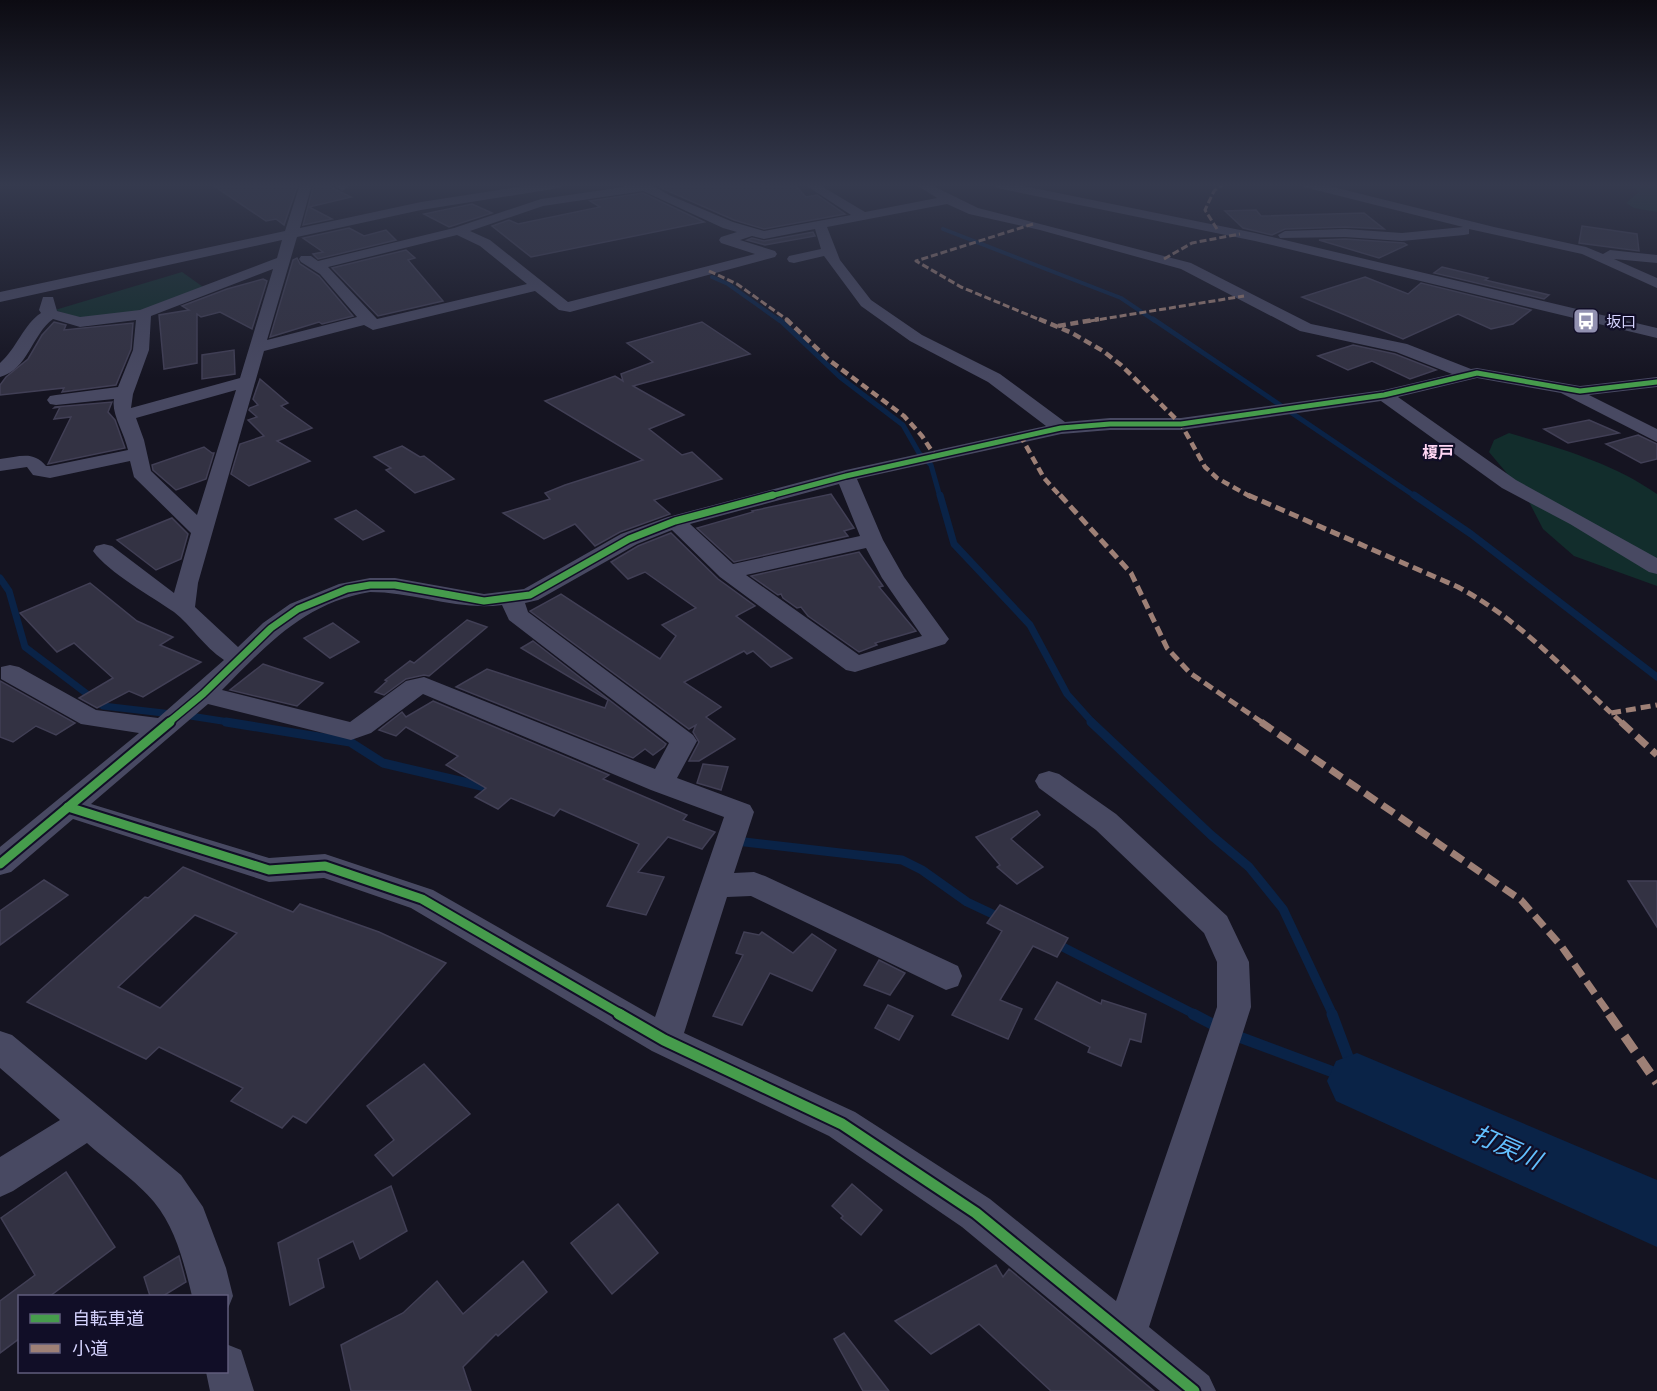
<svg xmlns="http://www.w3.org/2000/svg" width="1657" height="1391" font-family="'Space Grotesk','Noto Sans JP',sans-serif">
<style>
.green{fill:#122d2c}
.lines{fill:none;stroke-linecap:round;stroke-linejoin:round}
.stream-far4{stroke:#0a2347;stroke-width:4}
.stream-far3{stroke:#0a2347;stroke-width:5}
.stream-far2{stroke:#0a2347;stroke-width:7}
.stream-far1{stroke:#0a2347;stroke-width:9}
.stream{stroke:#0a2347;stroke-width:11}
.river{fill:#0a2347;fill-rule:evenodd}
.building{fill:#333243;stroke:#413f55;stroke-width:1.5;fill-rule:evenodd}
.minor{fill:#484962;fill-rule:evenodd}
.quiet-far4{stroke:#9e8076;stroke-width:3;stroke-dasharray:7 3;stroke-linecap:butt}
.quiet-far3{stroke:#9e8076;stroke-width:4.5;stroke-dasharray:8 4.5;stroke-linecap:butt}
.quiet-far2{stroke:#9e8076;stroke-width:5;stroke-dasharray:10 5;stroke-linecap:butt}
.quiet-far1{stroke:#9e8076;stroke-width:7;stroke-dasharray:14 7;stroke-linecap:butt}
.quiet{stroke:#9e8076;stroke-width:9;stroke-dasharray:18 9;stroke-linecap:butt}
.cycleway-far3-casing{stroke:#110e27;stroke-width:8}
.cycleway-far2-casing{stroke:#110e27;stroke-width:10}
.cycleway-far1-casing{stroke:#110e27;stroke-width:13}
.cycleway-casing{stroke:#110e27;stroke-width:15}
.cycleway-far3{stroke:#469c4c;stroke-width:5}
.cycleway-far2{stroke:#469c4c;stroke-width:7}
.cycleway-far1{stroke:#469c4c;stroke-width:9}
.cycleway{stroke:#469c4c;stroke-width:11}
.labels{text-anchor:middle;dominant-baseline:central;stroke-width:4.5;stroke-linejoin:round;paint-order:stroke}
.far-poi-label{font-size:15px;fill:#d6d4ff;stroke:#110e27;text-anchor:start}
.far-neighbourhood-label{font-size:16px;font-weight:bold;fill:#ffd6f3;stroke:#110e27}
.near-water-label{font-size:24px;font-style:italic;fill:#62c0ff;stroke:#110e27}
</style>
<rect width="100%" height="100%" fill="#151421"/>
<!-- green -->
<g class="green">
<polygon points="1630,184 1657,184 1657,212 1634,208 1626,203 1639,192"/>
<polygon points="182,272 206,289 144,311 84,320 55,310"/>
<path d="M1509,433C1559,448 1613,463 1657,494V586L1574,556L1543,529L1526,496L1489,452L1494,440Z"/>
</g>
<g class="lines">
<!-- stream-far4 -->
<g class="stream-far4">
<polyline points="943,229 1121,298 1155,321"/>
<polyline points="712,277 728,284 780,321"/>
</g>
<!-- stream-far3 -->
<g class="stream-far3">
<polyline points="779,319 840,377 903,425 919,453 931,465 940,497"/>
<polyline points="1153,319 1416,497"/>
</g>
<!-- stream-far2 -->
<g class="stream-far2">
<polyline points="940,495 954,544 1030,625 1067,694 1093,723"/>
<polyline points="1414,495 1471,534 1657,677"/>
<polyline points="0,578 9,591 25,647 103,706 172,714"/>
<polyline points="184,715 235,723"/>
</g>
<!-- stream-far1 -->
<g class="stream-far1">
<polyline points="226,722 350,742 383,763 494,789"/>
<polyline points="1091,722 1211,835 1249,867 1283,909 1333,1015"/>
<polyline points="736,841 902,860 922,870 967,902 1001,918"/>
<polyline points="1055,943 1196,1015"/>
</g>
<!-- stream -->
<g class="stream">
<polyline points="1193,1014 1218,1027"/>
<polyline points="1332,1014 1357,1081"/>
<polyline points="1234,1035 1357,1081"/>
</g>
<!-- river -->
<polygon class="river" points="1357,1053 1657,1180 1657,1247 1336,1101 1327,1081 1336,1061"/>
</g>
<!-- building -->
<g class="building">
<polygon points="211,184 298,184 284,225 276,219 266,221"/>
<polygon points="314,184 325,184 351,197 309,207 332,219 303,225"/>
<polygon points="693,184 762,184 765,187 794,184 806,197 817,195 845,214 764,229 734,220 659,187"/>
<polygon points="643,193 704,222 531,257 492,226 509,220 518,224 600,207 590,201"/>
<polygon points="472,204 492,213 449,227 424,214"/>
<polygon points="1256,210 1261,216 1364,213 1384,229 1345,227 1285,229 1272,235 1243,228 1225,211"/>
<polygon points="1582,226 1637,234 1639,251 1579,243"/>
<polygon points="349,228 364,236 386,230 396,240 318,259 313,254 323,252 303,238"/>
<polygon points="813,232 815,236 765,245 747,240 752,238 764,241"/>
<polygon points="1345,239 1404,243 1407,245 1379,258 1319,240"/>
<polygon points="406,250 415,258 408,260 443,301 378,316 332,268"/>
<polygon points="297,258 300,264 319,276 353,316 322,324 319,322 270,337 293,260"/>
<polygon points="1442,267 1488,278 1485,280 1549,295 1544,299 1434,273"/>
<polygon points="1365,277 1408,294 1421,283 1531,310 1513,324 1491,329 1458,314 1403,339 1302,297"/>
<polygon points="263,279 267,281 252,329 220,312 201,317 197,314 197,363 164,369 159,315 189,310 182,306 227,289"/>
<polygon points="54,322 66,325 64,330 133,323 131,349 116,385 62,392 64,388 0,395 0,385 6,377 28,359 42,335"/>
<polygon points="702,322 750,354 633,386 684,415 649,429 682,455 692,452 722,479 654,500 670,514 620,532 595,546 575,524 544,539 503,513 550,499 545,493 565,485 643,460 545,401 615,376 623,381 621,374 653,362 627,343"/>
<polygon points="1353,345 1395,354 1436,370 1410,379 1372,361 1348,370 1318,356"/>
<polygon points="234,350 235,374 202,379 202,355"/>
<polygon points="260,379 288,403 281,406 312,428 277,441 310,461 249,486 231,474 240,444 264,436 248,420 257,417 249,410 250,408 258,405 253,399"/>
<polygon points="112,402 108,412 115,420 125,448 48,464 71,417 54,419 60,407 54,408 55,407"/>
<polygon points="1589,420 1619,433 1568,443 1544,429"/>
<polygon points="1638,435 1657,444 1657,459 1641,463 1606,444"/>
<polygon points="402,446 420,457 424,456 454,479 415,493 386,470 391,468 374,457"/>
<polygon points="204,447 212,453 214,453 206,479 176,490 153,470 152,465"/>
<polygon points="831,494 854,528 844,531 848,536 734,562 697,528 753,512 752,511"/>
<polygon points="356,510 384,531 363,540 335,519"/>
<polygon points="172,518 188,534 181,559 156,570 117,540"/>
<polygon points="671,533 718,579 755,606 736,616 792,658 771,667 753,651 747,654 744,651 684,682 721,707 706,717 735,739 699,761 689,761 699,742 693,732 696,725 689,729 530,611 561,594 660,659 676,636 662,625 696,608 645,572 628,579 611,562 638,546"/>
<polygon points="859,552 883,586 879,587 916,631 875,643 877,645 859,652 808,616 801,607 797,608 783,598 781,594 778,595 751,576"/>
<polygon points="90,583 137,621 173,637 160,645 201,662 143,697 129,691 97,708 79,698 113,678 74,643 57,652 20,613"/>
<polygon points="467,620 487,627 429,676 424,675 406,679 384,695 375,692 387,681 385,680 410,661 414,663"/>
<polygon points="333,623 359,642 330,658 304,638"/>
<polygon points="533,641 666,744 664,747 653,755 645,749 633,758 456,687 487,669 605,708 608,700 521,648"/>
<polygon points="263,664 290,673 323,683 297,706 230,690"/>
<polygon points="0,681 75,723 56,735 36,726 13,742 0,737"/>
<polygon points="433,701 609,775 603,779 687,815 683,820 715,832 702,849 668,837 638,872 664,877 646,915 607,906 639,844 560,809 554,816 511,798 498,809 475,797 486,788 446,765 458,756 406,727 396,736 379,730 402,712 406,717"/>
<polygon points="703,764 728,767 721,790 697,783"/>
<polygon points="1037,811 1040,815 1011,839 1043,867 1017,884 997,867 1000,865 976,837"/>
<path d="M183,867L293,912L300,904L379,932L446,963L306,1123L293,1116L282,1128L231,1101L243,1088L159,1047L146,1059L27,1002L145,897L148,898ZM195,915L237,933L160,1008L118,987Z"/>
<polygon points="44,880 68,895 0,945 0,911"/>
<polygon points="1628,881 1657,881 1657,927"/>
<polygon points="1000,905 1068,938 1057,957 1033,946 1000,1000 1022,1009 1008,1039 952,1015 1002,931 987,923"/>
<polygon points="744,932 759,935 762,932 793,953 812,934 836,950 812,991 770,973 742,1025 713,1016 743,955 736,953"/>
<polygon points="879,960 905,973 890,995 864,985"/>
<polygon points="1057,982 1101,1004 1102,1000 1146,1014 1141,1042 1130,1039 1121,1066 1088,1052 1090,1047 1035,1019"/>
<polygon points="888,1005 913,1016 899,1040 875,1028"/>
<polygon points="424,1064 470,1114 393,1176 375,1155 394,1140 367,1106"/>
<polygon points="66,1172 115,1247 50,1296 20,1296 20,1338 0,1353 0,1301 35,1275 1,1218"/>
<polygon points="852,1184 882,1210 861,1235 841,1218 843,1216 832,1206"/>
<polygon points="391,1186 407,1231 360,1259 353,1241 318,1259 324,1287 290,1305 278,1243"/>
<polygon points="618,1204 658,1253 612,1294 571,1243"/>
<polygon points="179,1256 186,1282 163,1296 150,1296 144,1277"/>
<polygon points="523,1261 547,1292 498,1336 496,1334 463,1367 471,1391 351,1391 341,1345 403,1313 437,1281 463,1314"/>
<polygon points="996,1265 1003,1277 1009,1269 1154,1391 1051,1391 979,1324 931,1354 895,1321"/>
<polygon points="844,1333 889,1391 863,1391 834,1339"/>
</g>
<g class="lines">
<!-- minor -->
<g class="minor">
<path d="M300,184H312L300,228L421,202L538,184H565L559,188L421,210L297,237L267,340L357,317L320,274L301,262L299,259L301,256H311L318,261L454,228L541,199L624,187L622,184H650L669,195L733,222L764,231L851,215L804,184H818L865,212L937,198L915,184H929L978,208L1191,263L1311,324L1407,344L1471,369L1477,368L1580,386L1657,377V387L1589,395L1657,429V442L1561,393L1477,378L1398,397L1516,480L1657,558V574L1649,572L1570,524L1502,488L1381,401L1181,430H1110L1061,434L857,479L883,540L904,577L949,639L945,644L855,672L846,670L720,577L672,530L637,544L538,600L525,603L528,612L693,735L697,741L677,778L750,805L754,812L734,873L754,872L765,876L958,966L962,976L958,986L946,990L751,896L727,897L684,1033L855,1112L990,1199L1116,1301L1217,1007V962L1204,933L1096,830L1039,788L1035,781L1039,774L1049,771L1059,774L1116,814L1227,916L1249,962L1251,1007L1149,1327L1209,1376L1216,1391H1160L962,1227L829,1136L652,1051L411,908L324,878L269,882L73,819L11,872L0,875V847L139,733L81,724L1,679V667L10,665L19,667L96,710L158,718L224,660C203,646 191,625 174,612C151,596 109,573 93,551L96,546L104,544L112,546L174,593L191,533L134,477L130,461L50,478L33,475L27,467L0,471V459C19,457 33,450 46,466H50L128,450C124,432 111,413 114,399L56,405L50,404L47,400L50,396L56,395L118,387L133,350L136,320L80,327L53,319C32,334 28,370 0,377V363C17,348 23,325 41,313L39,310L43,297H53L57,311L80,317L140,310L277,258L282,240L0,302V292L285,231ZM643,191L723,228L737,232L721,237L719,240L721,243L755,254L568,302L490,240L470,231L543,206ZM947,204L969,214L1040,230L1181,269L1300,331L1396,352L1452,374L1384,390L1181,418H1110L1065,422L1000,374L922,335L871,300L840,260L827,227ZM815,229L821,249L789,256L787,259L789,262L794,263L824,256L861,306L910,341L988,382L1046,426L846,470L668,517L621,534L524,589L484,594L395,578H370L339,584L290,604L263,623L238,647L195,607L198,583L264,351L364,325L373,330L535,291L559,310L570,312L775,257L777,254L775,251L740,240L752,236L764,239ZM457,235L480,246L527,284L377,319L328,267ZM273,269L240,378L131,408L133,394L149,350L151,316ZM236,390L197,515L151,471L144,440L136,418ZM839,484L860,536L733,564L690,524ZM866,548L882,578L922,636L859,655L746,575ZM370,592C414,592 459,611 502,605L509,620L669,743L655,769L424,677L406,681L350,722L222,690C267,645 304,603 370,592ZM423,694L651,790L724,817L655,1017L433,890L325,854L269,858L91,804L208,704L351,740L371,733Z"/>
<polygon points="332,184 345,184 348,187 342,191"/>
<polygon points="991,184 1013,184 1255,233 1657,328 1657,338 1255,241 997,188"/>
<polygon points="1302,184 1321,184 1494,227 1586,247 1603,254 1610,250 1657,255 1657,263 1614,259 1657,278 1657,288 1582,254 1469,229 1469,234 1464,235 1402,241 1345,237 1280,238 1278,235 1285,231 1345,229 1402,233 1463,227 1304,187"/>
<path d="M0,1031L12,1035L181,1175L203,1207L226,1268L233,1296L227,1311L226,1296H192C184,1263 176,1229 154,1202C138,1182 107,1161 87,1143L13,1191L0,1197V1157L60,1120L0,1068Z"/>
<polygon points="226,1344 241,1350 254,1391 210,1391 206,1372 226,1372"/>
</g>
<!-- quiet-far4 -->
<g class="quiet-far4">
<polyline points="1033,224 916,261 961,287 1043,321"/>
<polyline points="1217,229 1205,210 1214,191 1223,184"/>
<polyline points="1164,259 1192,243 1240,234"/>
<polyline points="709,271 737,284 789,321"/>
<polyline points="1090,321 1244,296"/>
</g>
<!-- quiet-far3 -->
<g class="quiet-far3">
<polyline points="786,319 829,360 904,416 922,436 935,456"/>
<polyline points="1039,319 1072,333 1103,351 1121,365 1181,424 1205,467 1217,478 1251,497"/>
<polyline points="1058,326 1099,319"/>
<polyline points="1020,435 1044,478 1061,497"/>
</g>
<!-- quiet-far2 -->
<g class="quiet-far2">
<polyline points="1060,495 1131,573 1167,648 1190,673 1263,723"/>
<path d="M1248,495L1458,587C1518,619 1562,667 1611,713"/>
<polyline points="1622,723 1611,713 1657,705"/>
</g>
<!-- quiet-far1 -->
<g class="quiet-far1">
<polyline points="1261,722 1521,900 1562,947 1610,1015"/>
<polyline points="1621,722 1657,755"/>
</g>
<!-- quiet -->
<polyline class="quiet" points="1609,1014 1657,1083"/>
<defs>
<polyline id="cycleway-far3" points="767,497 846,476 1061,428 1110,424 1181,424 1384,395 1477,373 1580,391 1657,382"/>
<polyline id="cycleway-far2" points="168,723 203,694 271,628 298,609 347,589 370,585 395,585 484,601 530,595 629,539 675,521 773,495"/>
<g id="cycleway-far1">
<polyline points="68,807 269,870 325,866 422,899 622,1015"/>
<polyline points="0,864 170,722"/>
</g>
<polyline id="cycleway" points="619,1014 664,1040 842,1124 976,1213 1194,1391"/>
</defs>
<!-- cycleway-far3 casing -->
<use href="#cycleway-far3" class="cycleway-far3-casing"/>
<!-- cycleway-far2 casing -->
<use href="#cycleway-far2" class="cycleway-far2-casing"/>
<!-- cycleway-far1 casing -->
<use href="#cycleway-far1" class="cycleway-far1-casing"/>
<!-- cycleway casing -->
<use href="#cycleway" class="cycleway-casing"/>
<!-- cycleway-far3 -->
<use href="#cycleway-far3" class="cycleway-far3"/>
<!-- cycleway-far2 -->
<use href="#cycleway-far2" class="cycleway-far2"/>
<!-- cycleway-far1 -->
<use href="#cycleway-far1" class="cycleway-far1"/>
<!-- cycleway -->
<use href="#cycleway" class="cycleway"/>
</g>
<!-- sky -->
<linearGradient id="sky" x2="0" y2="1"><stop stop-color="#0c0b12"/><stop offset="0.49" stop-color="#353a4e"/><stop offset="1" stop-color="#353a4e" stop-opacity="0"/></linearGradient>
<rect width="1657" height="378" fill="url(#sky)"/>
<!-- icons -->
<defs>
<symbol id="bus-square" viewBox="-11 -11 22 22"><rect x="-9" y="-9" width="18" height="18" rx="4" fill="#9291b1" stroke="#110e27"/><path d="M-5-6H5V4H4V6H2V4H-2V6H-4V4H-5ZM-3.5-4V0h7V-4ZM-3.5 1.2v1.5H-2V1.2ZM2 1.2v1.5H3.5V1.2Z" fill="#fff"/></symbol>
</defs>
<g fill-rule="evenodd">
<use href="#bus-square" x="1571" y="306" width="30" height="30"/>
</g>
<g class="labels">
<!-- far-poi labels -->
<g class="far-poi-label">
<text x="1606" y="321">坂口</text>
</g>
<!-- far-neighbourhood labels -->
<g class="far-neighbourhood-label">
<text x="1438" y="452">榎戸</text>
</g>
<!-- near-water labels -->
<g class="near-water-label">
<text transform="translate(1507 1147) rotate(24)">打戻川</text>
</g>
</g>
<!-- legend -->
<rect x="18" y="1295" width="210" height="78" fill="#110e27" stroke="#605d7d" stroke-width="1.5"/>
<rect x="30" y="1314" width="30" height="9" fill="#469c4c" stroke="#605d7d" stroke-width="1.5"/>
<text x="72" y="1325" font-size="18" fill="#d6d4ff">自転車道</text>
<rect x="30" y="1344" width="30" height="9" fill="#9e8076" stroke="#605d7d" stroke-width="1.5"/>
<text x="72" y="1355" font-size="18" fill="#d6d4ff">小道</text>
</svg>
